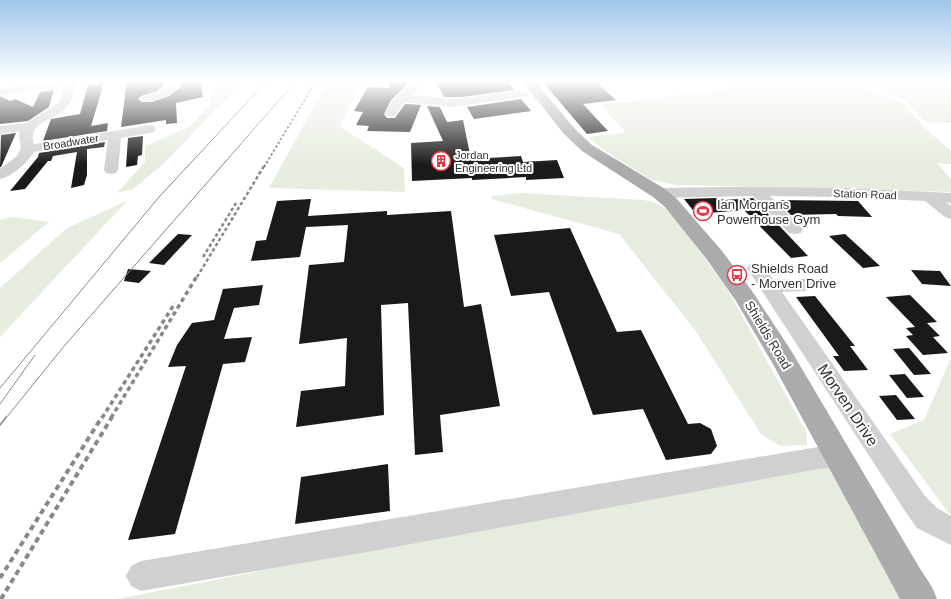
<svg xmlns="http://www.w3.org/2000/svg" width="951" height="599" font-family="Helvetica,sans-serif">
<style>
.green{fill:#e6ecdf}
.building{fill:#1a1a1a}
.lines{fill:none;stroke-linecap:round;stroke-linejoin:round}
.minor{fill:#d0d0d0;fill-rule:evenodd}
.major{fill:#ababab;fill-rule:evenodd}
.tram-far1{stroke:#888;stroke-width:1}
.tram{stroke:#888;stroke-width:1.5}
.rail-far3{stroke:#888;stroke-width:2;stroke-dasharray:2.5 2;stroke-linecap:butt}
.rail-far2{stroke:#888;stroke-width:2.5;stroke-dasharray:3.5 2.5;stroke-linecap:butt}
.rail-far1{stroke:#888;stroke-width:3.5;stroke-dasharray:4.5 3.5;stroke-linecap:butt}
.rail{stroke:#888;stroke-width:4;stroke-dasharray:5.5 4;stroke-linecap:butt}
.labels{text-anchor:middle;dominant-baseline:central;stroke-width:4;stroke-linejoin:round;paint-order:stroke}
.far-street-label{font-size:11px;fill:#333;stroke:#fff}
.far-poi-label{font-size:11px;fill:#333;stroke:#fff;text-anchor:start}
.poi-label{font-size:13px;fill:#333;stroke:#fff;text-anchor:start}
.street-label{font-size:13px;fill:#333;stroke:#fff}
.near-street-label{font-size:16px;fill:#333;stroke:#fff}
</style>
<rect width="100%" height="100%" fill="#fff"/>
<!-- green -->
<g class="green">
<polygon points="210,81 239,81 231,94 162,165 133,189 117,193 145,162 145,146 189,127 209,106 211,97 220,84 211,83"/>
<polygon points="328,81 363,81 339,126 404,168 405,192 269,188"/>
<polygon points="768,81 842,81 903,103 924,127 951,151 951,164 937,163 951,179 951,192 676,185 652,180 614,157 587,137 624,133 624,130 600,105 717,90"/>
<polygon points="852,81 951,81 951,123 926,122 908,105 907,101"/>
<path d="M521,193L643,200C655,202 662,205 671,213L726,287L807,433V445L780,446L761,434L695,330L619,234L492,199V196Z"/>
<polygon points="127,201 0,337 0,288 67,228"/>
<polygon points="14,217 49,222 0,263 0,219"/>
<polygon points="951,358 951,516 890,434 924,420"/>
<polygon points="835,460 914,599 117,599 753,475"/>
</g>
<!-- building -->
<g class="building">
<polygon points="127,81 168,81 157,91 141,96 138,99 142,102 152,102 169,96 182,86 182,81 199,81 199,84 201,84 203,97 176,103 177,123 166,124 166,120 121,127"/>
<polygon points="406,81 408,84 391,100 384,114 387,118 395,118 405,104 421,105 410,132 367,131 369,126 356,125 363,112 354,111 368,87 391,88 388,83"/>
<polygon points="436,81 507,81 514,90 462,97 444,97"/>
<polygon points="542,81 600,81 600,86 616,100 583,104 608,131 587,134"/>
<polygon points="104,83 91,126 108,123 107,131 43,141 51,119 80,114 88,85"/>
<polygon points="54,90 49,107 28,121 0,124 0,96 10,101 15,99 33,107 40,92"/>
<polygon points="521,99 531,111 474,119 467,107"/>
<polygon points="427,106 440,107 447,122 463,120 471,159 521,156 523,162 557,160 564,178 526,180 526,177 472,180 472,178 412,181 411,143 443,141"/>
<polygon points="16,133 1,167 0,167 1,135"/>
<polygon points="143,136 142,155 138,156 137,165 126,167 128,138"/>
<polygon points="105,142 104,147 87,149 87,175 84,185 71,188 77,152 53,156 51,161 48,161 25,189 10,191 38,157 39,153"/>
<polygon points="715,198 725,200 753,198 808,256 791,258 744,210 696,214 684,199"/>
<polygon points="311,199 308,216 387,211 387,215 451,211 464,307 481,304 500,406 440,415 443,452 415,455 408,303 381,305 384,415 296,427 301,391 345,386 347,338 299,344 309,265 344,262 348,225 306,227 300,257 251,261 256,241 266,240 277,201"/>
<polygon points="776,200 858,201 872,217 838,216 836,214 791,215"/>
<polygon points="570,228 617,332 641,330 688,424 700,423 711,429 717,446 711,454 666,460 643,409 593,415 549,292 511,296 494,235"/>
<polygon points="178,234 192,235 164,265 149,263"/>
<polygon points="845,234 856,244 880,266 863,268 829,236"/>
<polygon points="128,269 151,271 139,283 124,281"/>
<polygon points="911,270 940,271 951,286 922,284"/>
<polygon points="263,285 259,305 234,308 224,339 252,337 245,362 223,364 175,534 128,540 186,366 168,367 177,345 192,323 214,320 223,289"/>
<polygon points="910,295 937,322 927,323 940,336 933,337 948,353 923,355 906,336 913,335 906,328 915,327 886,297"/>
<polygon points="815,296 855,346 850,346 868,370 844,371 833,356 839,356 796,297"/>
<polygon points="909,348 931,374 914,375 893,349"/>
<polygon points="905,374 924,397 907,398 889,375"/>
<polygon points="896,395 915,419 897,420 879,396"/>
<polygon points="388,464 390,511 295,524 301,477"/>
</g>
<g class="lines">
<!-- minor -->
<g class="minor">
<path d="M50,81H82L77,84C74,94 72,103 64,110C52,121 27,122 34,144L150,125L154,126L156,129L154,132L150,133L121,138L118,170L116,173L111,174L106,173L104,170L108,140L34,152C27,163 13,176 0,179V169L17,156L21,148L19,136L20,131L0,134V126L27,123L52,107L60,101L65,86L0,95V89Z"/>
<path d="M170,81H180L181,85C173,94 154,104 142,101L140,99L142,97L158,92L169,84Z"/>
<polygon points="413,81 425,81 411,95 453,99 523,91 527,92 529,94 527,96 523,97 453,107 404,102 395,116 387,116 385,113 392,101"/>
<polygon points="732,187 842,188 951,193 951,203 946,202 951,206 951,219 945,217 925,201 842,197 770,196 803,229 801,233 795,234 789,233 753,196 659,198 654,196 651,193 654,190 659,188"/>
<polygon points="756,262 762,264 773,279 804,279 811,281 813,285 811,289 804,291 782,292 925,496 937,508 951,516 951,545 917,528 907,514 747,268 750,264"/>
<polygon points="839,445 848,448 851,456 848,464 839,467 818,469 395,547 141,591 131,586 126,576 131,566 141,561 818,447"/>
</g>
<!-- major -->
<polygon class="major" points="522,81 535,81 574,128 592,145 665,189 677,199 722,251 752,291 792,352 919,567 932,587 937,599 900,599 774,366 736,301 708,261 665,207 653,197 582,151 564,134"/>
<!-- tram-far1 -->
<g class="tram-far1">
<polyline points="0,388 159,197 267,81"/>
<polyline points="0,404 35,355"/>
<polyline points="6,418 65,345 296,81"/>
</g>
<!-- tram -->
<polyline class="tram" points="0,425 6,417"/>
<!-- rail-far3 -->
<polyline class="rail-far3" points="264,167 316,81"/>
<!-- rail-far2 -->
<g class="rail-far2">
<polyline points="203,257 236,203"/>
<polyline points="197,277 264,166"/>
</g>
<!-- rail-far1 -->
<g class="rail-far1">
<polyline points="102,418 175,303"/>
<polyline points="111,418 197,276"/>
</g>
<!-- rail -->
<g class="rail">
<polyline points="0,578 102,417"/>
<polyline points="1,599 112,417"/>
</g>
</g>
<!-- sky -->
<linearGradient id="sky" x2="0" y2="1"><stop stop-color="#9ec6ea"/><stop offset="0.49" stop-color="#fff"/><stop offset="1" stop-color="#fff" stop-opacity="0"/></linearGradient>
<rect width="951" height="165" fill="url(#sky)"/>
<!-- icons -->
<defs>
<symbol id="building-ring" viewBox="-11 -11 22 22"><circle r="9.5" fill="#fff" stroke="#e63946" stroke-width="1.5"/><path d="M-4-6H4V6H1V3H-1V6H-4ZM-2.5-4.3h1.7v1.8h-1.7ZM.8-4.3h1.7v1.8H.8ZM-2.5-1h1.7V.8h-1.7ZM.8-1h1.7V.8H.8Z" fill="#e63946"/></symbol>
<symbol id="stadium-ring" viewBox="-11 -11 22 22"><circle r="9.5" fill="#fff" stroke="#e63946" stroke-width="1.5"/><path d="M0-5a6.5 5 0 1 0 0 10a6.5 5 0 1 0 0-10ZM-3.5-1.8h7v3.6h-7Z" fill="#e63946"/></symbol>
<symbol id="bus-ring" viewBox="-11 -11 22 22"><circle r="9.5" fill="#fff" stroke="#e63946" stroke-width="1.5"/><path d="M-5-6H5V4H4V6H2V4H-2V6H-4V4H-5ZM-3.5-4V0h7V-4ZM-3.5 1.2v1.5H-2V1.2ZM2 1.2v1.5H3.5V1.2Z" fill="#e63946"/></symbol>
</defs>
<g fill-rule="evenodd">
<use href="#building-ring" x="430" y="150" width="22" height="22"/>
<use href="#stadium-ring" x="692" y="200" width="22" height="22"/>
<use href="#bus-ring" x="726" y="264" width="22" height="22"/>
</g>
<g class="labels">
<!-- far-street labels -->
<g class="far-street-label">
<text transform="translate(71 142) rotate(-9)">Broadwater</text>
<text transform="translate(865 194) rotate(2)">Station Road</text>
</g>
<!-- far-poi labels -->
<g class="far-poi-label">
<text x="455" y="155">Jordan<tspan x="455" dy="13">Engineering Ltd</tspan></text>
</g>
<!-- poi labels -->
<g class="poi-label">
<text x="717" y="204">Ian Morgans<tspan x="717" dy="15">Powerhouse Gym</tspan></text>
<text x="751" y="268">Shields Road<tspan x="751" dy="15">- Morven Drive</tspan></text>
</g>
<!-- street labels -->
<g class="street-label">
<text transform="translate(768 335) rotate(59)">Shields Road</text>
</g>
<!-- near-street labels -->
<g class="near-street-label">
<text transform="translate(848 405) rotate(56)">Morven Drive</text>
</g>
</g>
</svg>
